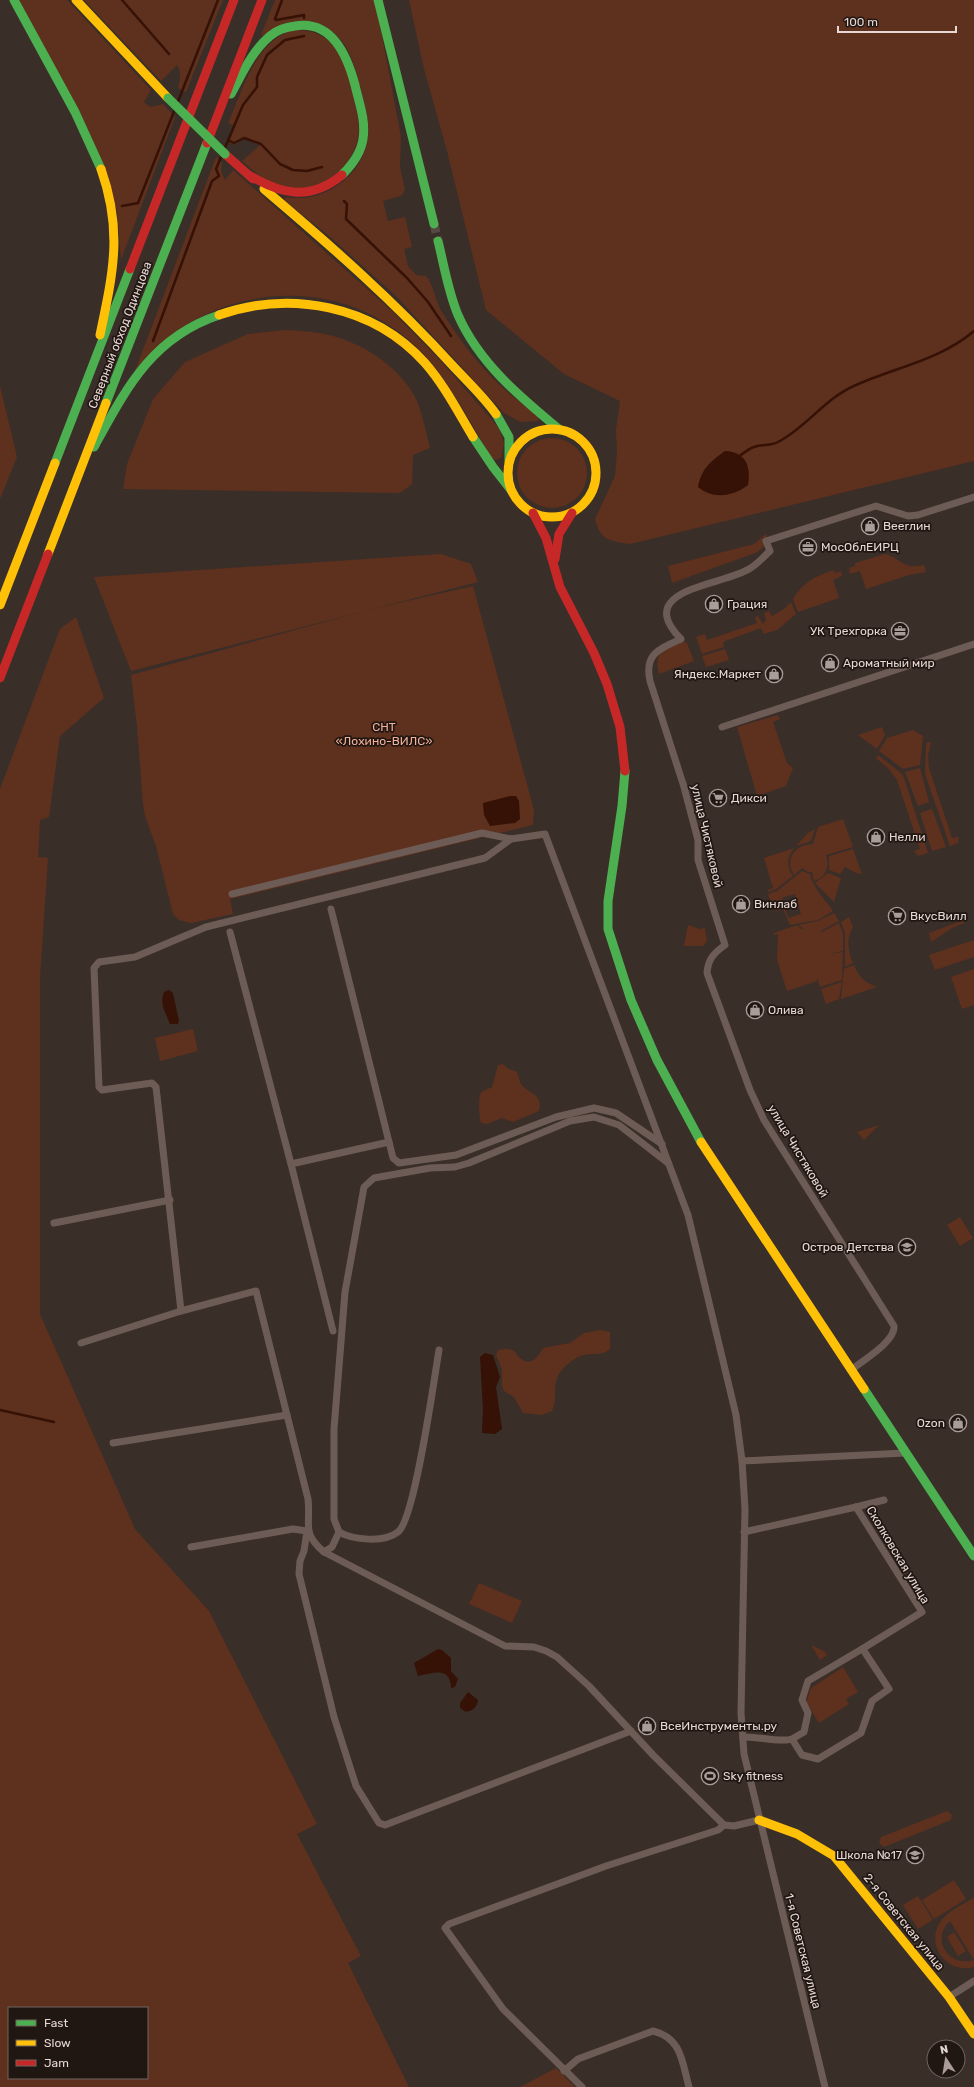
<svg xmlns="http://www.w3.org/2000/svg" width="974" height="2087" font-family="Rubik,sans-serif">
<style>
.green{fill:#5e301e;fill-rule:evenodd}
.water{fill:#361105}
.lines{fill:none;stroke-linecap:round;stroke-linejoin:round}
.stream{stroke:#361105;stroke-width:2.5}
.secondary-tunnel{stroke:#544842;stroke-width:9;stroke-dasharray:9 4.5;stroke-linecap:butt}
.street{stroke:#6d5c56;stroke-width:7}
.fast{stroke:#4caf50;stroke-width:9}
.slow{stroke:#ffc107;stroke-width:9}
.jam{stroke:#c62828;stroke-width:9}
.fast-bridge{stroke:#4caf50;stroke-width:9}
.labels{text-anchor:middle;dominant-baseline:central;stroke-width:3.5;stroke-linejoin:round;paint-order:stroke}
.street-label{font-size:12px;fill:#e7d8d3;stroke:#201612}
.poi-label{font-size:12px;fill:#e7d8d3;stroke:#201612;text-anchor:start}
.park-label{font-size:12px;fill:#f4b199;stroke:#201612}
</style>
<rect width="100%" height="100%" fill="#3a2e29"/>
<!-- green -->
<g class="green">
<polygon points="19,0 67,0 151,90 144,102 150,107 163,104 175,117 121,260 117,211 104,167 80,114"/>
<path d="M84,0H223L186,92L178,88C180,80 182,72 177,65L161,81Z"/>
<path d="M275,0H374L384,46L401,137L400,167L405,190L401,196L383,201L388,221L405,217L412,247L404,249L408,266L416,275L426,276C434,285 435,301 442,312C468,354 498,389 539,416L538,421L520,422L504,413L396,296L329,236L284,200L286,197C323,204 364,176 368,137C370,120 364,102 360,86C353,59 347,37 320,24L264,37L261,35Z"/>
<path d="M409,0H974V461L630,544C609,541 600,540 595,519L615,476L617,452L616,430L620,401L564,374L486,310L447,151L424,69Z"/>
<path d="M293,30C318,29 334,40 345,63C349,81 360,115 359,132C356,167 317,198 282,187C266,183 254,171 242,161L260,145L244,139L234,145L229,142L235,126L228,123C243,90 254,42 293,30Z"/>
<path d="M216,157L222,163L221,171L225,180L233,170L392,311L440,360L499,428L504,443L501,458L496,460L491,457C467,417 445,372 410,341C328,269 201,286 135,371Z"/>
<path d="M285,330C297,331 308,331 319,333C356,339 395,362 414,395C422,409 426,433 430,448L413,455L412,484L400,493L123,489L127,464L153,399L185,362L248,334Z"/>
<polygon points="0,386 17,457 0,499"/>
<circle cx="552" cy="473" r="35"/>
<polygon points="766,534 768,541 758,552 672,583 668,566 754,544"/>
<polygon points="441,554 471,564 478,582 131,671 94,577"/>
<path d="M885,554C902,559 903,570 924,565L926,572L909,575L866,589L860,571L850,574L849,568L855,566V563Z"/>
<path d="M834,570L835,573L841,571L842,576L833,580L839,598L798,612L793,599C803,582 816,576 834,570Z"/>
<polygon points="473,586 534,810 533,825 230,899 233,914 191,923 179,920 173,914 156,846 145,816 143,804 137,727 131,675 372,609"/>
<polygon points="791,602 796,614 777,630 764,634 761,628 723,642 724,647 702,654 696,637 705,634 707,640 757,623 755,617 758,616 763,624 766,620 764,613 769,611 772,616 784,609"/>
<path d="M76,617L104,698L60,736L49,817L40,820L38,857L48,858L40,978V1314L135,1529L209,1611L317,1824L297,1834L361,1956L348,1963L409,2087H0V789L60,629ZM9,2008H147V2078H9Z"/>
<path d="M683,641L687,643L694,661L659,674C653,651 665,649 683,641Z"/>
<polygon points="725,649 729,660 706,667 702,656"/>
<polygon points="778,715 780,719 773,722 787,763 793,768 786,786 757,796 737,727"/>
<polygon points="882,727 885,735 877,749 858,735"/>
<polygon points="913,730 923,736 920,765 903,769 879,751 887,738"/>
<polygon points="931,742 928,756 929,768 952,838 959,837 958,843 950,846 925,774 926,743"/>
<polygon points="878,755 901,773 904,778 928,853 918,856 914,851 920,849 897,780 889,769 876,758"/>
<polygon points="920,768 929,802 918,806 905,772"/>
<polygon points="932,809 946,847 932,851 920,813"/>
<path d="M843,819L853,847L826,855C830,867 826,877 814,881L812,872H808L802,868L794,875C784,859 795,844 813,844L818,827Z"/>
<polygon points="815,829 811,841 796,846 808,833"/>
<path d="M794,848C787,857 786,866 793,876L776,889L768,892L767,890L773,888L764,858Z"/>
<polygon points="853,849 862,874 856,873 845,867 840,874 829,870 829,856"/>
<path d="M802,871L810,874C813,888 825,899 833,911L818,920L790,925L783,909L776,911L773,909L768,894L777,891ZM795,894L801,914L788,918L782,898Z"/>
<polygon points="828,873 841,878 834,902 815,883"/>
<polygon points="834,913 839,921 821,931 822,932 839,923 843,934 843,951 829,954 843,952 842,980 820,987 817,977 817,981 787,991 777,960 778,934 774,935 774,933 797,925 802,930 803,929 799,925 818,921"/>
<path d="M849,917L853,927C846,938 848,952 853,963L845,967V933L841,922Z"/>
<polygon points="964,920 964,923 952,928 931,942 929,933"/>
<polygon points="688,925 700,929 705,928 707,941 703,946 684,946"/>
<polygon points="974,940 974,957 935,970 929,955"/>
<path d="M854,965C858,976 865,983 877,987L841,999L844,969Z"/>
<polygon points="974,969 974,1005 962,1009 951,977"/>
<polygon points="842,982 839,999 826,1004 821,989"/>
<polygon points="193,1029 198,1051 160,1061 155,1038"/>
<path d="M503,1064L507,1068L517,1072C519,1076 519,1081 521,1084C530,1095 543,1093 539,1111L513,1122L502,1118L487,1124L481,1123C479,1118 478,1097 481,1093C483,1090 489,1089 492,1087L498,1065Z"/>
<polygon points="879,1125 864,1140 857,1132"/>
<polygon points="960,1217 973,1238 960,1246 947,1225"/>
<path d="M600,1330L610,1332V1349C602,1356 594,1353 584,1355C575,1357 562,1367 558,1376C552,1389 558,1398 552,1411L541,1415L523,1413L514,1397L504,1391L502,1386V1370L496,1355L498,1350C503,1349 510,1348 514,1351C515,1351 518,1356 518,1356C529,1368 537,1359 543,1348L570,1343L584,1333Z"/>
<polygon points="479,1583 522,1601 512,1623 469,1604"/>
<polygon points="811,1645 824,1651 827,1655 820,1660"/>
<polygon points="843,1667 858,1692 846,1699 849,1704 819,1723 806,1702 811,1688"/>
<polygon points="947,1811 952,1815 951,1820 884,1847 879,1843 881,1837"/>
<polygon points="954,1880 966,1899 934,1919 922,1900"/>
<polygon points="918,1896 933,1920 918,1929 903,1905"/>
<path d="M974,1898V1960L950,1921C930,1939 949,1968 974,1960V1967C947,1975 924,1944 941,1921C948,1911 963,1904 974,1898Z"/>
<polygon points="954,1932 966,1951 958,1956 947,1937"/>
<polygon points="556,2068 575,2087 520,2087"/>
</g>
<!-- water -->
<g class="water">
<path d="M725,451C746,452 751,466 748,485C734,496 713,500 698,487C701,469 711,461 725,451Z"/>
<polygon points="510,796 516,796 519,801 520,819 515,823 490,826 484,815 483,803"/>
<path d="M169,990L173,993L179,1021L178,1024H170C166,1013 159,1004 164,992Z"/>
<polygon points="485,1353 493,1355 500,1377 496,1387 502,1429 495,1434 482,1433 483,1409 480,1357"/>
<path d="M438,1649L442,1650L451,1658V1671L458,1679L455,1687L451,1688C450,1666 434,1673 418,1676L414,1663Z"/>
<path d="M468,1692L478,1700C477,1708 473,1710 466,1712L460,1708V1703Z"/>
</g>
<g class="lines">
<!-- stream -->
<g class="stream">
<polyline points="122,0 169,54"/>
<polyline points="282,0 275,19 276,20 304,15 304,18"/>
<polyline points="177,104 218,0"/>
<polyline points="228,140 234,143 244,138 261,144 280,164 293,170 307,171 322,167"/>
<polyline points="224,150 243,105 257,87 257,77 267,55 285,40 304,36"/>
<polyline points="344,201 347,204 346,219 407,278 428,302 451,336"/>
<polyline points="122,206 138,203 175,109"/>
<polyline points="153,341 212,181 219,176 216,169 222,155"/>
<path d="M741,455C745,452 750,448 754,447C762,444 771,446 778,442C807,427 825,398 856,385C896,367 940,360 974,331"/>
<polyline points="0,1410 54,1422"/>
</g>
<!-- secondary-tunnel -->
<polyline class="secondary-tunnel" points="434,224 438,241"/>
<!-- street -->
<g class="street">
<polyline points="722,727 974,644"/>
<polyline points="232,894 482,833 511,839 545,834 688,1215 736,1415 742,1461 745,1509 741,1713 744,1754 825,2087"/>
<polyline points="331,909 393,1158 399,1163 456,1155 556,1117 594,1108 616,1113 662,1144"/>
<polyline points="230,932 291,1164"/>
<polyline points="54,1223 170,1200"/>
<polyline points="181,1311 156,1087 152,1083 102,1090 99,1087 94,968 99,962 135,957 206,927 485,858 511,839"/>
<polyline points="333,1331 291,1164 389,1142"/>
<path d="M81,1343L181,1311L256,1291L308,1499C311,1526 301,1532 324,1552L505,1646L534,1647L546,1651L557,1657L589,1686L653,1755L724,1825L734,1826L759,1820"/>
<path d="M851,1370C862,1361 896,1341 894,1326L764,1120L750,1090L707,973C708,959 714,953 725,945L698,860V840L684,787L650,681C644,654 659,649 681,639C632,589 721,586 749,569C757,565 763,557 770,551L766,541L876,506L908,516L918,515L974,497"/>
<polyline points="113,1443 287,1415"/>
<polyline points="742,1461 905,1453"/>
<polyline points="856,1507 884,1500"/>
<path d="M339,1532C353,1540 384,1543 398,1532C415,1519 434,1379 439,1350"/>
<polyline points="744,1532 856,1507 922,1612 862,1649"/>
<polyline points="191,1547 293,1529 307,1531 304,1551 300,1561 299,1574 334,1717 356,1786 379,1823 385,1825 631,1731"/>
<polyline points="324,1552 332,1547 339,1532 334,1519 334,1429 345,1292 364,1187 374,1178 430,1168 455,1167 469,1163 570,1121 594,1117 619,1125 668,1163"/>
<path d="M743,1737C757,1736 780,1743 792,1739L802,1755L818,1759L861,1733L872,1701L889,1689L864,1651L862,1649L808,1681L802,1700L808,1713L804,1732L792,1739"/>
<polyline points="949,1997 974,1981"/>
<path d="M564,2071L578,2059L653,2031C682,2038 682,2062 689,2087"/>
<polyline points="582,2087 503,2009 445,1928 449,1924 606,1866 718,1830 724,1825"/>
</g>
<!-- fast -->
<g class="fast">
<polyline points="14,0 75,112 101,169"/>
<polyline points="378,0 434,224"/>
<path d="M231,94C242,74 252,51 270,36C277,30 286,27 295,26C332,20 347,55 355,85C359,103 366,120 363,139C361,153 352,165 342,175"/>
<path d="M438,241C444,265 448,291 458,315C479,363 520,397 560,430"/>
<polyline points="106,403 207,143"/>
<polyline points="496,414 509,437 509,462"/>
<polyline points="473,437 493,467 511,490"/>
<path d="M94,447C126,389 151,338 219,315"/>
<polyline points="55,463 130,269"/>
<polyline points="625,771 622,806 608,901 608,929 631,1000 657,1060 701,1142"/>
<polyline points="864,1389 974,1556"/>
</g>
<!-- slow -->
<g class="slow">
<polyline points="76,0 168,98"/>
<path d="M264,189C330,245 395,302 453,366C468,382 484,397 496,414"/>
<path d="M219,315C290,290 373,305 425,363C445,386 458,412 473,437"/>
<path d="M100,335C113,273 123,231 101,169"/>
<circle cx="552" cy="473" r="44"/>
<polyline points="48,554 106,403"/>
<polyline points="0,605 55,463"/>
<polyline points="701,1142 864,1389"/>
<polyline points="759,1820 797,1834 834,1856 949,1997 974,2034"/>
</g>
<!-- jam -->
<g class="jam">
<polyline points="207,143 262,0"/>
<polyline points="225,154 253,179"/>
<path d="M249,175C282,195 310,201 342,175"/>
<polyline points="130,269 234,0"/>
<polyline points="533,513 546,538 560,587 594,653 607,684 620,727 625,771"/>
<polyline points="555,559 559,534 572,513"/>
<polyline points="0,678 48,554"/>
</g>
<!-- fast-bridge -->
<polyline class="fast-bridge" points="168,98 225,154"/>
</g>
<!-- icons -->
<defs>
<symbol id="shop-ring" viewBox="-11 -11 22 22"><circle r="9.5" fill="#201612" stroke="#aa9c98" stroke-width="1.5"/><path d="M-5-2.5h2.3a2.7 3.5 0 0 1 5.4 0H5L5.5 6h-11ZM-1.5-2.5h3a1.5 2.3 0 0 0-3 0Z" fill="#aa9c98"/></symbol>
<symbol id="office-ring" viewBox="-11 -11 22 22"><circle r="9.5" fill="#201612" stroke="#aa9c98" stroke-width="1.5"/><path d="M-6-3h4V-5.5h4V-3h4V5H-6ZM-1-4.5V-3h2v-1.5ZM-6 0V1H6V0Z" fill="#aa9c98"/></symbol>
<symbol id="supermarket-ring" viewBox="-11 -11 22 22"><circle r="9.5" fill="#201612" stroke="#aa9c98" stroke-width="1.5"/><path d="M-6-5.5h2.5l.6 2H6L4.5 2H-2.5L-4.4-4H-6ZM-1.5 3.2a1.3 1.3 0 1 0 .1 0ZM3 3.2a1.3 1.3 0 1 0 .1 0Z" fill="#aa9c98"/></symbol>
<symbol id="school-ring" viewBox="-11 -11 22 22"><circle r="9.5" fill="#201612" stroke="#aa9c98" stroke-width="1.5"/><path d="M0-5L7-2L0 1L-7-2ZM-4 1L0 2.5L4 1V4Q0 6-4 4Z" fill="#aa9c98"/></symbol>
<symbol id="stadium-ring" viewBox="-11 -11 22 22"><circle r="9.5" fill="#201612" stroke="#aa9c98" stroke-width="1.5"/><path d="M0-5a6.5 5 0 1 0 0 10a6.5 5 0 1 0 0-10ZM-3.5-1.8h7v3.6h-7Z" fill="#aa9c98"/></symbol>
</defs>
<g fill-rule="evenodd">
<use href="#shop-ring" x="860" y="516" width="20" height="20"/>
<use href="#office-ring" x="798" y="537" width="20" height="20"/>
<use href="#shop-ring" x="704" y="594" width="20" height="20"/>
<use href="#office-ring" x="890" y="621" width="20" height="20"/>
<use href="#shop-ring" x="820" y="653" width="20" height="20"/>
<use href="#shop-ring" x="764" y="664" width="20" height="20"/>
<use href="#supermarket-ring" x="708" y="788" width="20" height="20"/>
<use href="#shop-ring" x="866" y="827" width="20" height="20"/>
<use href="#shop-ring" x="731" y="894" width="20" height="20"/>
<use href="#supermarket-ring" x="887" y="906" width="20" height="20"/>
<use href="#shop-ring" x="745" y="1000" width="20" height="20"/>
<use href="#school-ring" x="897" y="1237" width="20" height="20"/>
<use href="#shop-ring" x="948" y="1413" width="20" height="20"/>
<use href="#shop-ring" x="637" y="1716" width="20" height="20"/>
<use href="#stadium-ring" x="700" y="1766" width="20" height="20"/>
<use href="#school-ring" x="905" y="1845" width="20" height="20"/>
</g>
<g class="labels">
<!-- street labels -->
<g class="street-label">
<text transform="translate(120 335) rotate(-69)">Северный обход Одинцова</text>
<text transform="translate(707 836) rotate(77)">улица Чистяковой</text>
<text transform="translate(798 1151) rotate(59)">улица Чистяковой</text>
<text transform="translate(898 1555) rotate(59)">Сколковская улица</text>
<text transform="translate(904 1922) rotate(51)">2-я Советская улица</text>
<text transform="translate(803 1951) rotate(76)">1-я Советская улица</text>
</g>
<!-- poi labels -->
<g class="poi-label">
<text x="883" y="526">Beerлин</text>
<text x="821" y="547">МосОблЕИРЦ</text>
<text x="727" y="604">Грация</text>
<text x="887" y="631" text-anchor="end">УК Трехгорка</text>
<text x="843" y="663">Ароматный мир</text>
<text x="761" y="674" text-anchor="end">Яндекс.Маркет</text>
<text x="731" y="798">Дикси</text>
<text x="889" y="837">Нелли</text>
<text x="754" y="904">Винлаб</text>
<text x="910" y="916">ВкусВилл</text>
<text x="768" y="1010">Олива</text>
<text x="894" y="1247" text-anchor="end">Остров Детства</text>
<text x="945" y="1423" text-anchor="end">Ozon</text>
<text x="660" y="1726">ВсеИнструменты.ру</text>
<text x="723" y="1776">Sky fitness</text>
<text x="902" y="1855" text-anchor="end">Школа №17</text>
</g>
<!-- park labels -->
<g class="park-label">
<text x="384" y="727">СНТ<tspan x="384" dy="14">«Лохино-ВИЛС»</tspan></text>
</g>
</g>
<!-- legend -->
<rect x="8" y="2007" width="140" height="72" fill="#201612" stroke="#70645f"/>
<rect x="16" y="2020" width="20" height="6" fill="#4caf50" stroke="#70645f"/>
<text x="44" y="2027" font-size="12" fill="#e7d8d3">Fast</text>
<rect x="16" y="2040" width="20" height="6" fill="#ffc107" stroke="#70645f"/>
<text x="44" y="2047" font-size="12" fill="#e7d8d3">Slow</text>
<rect x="16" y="2060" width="20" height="6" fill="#c62828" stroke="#70645f"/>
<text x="44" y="2067" font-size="12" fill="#e7d8d3">Jam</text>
<!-- north arrow -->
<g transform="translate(946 2059) rotate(348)"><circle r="19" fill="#201612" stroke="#70645f"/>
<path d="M0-3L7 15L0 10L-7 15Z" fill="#aa9c98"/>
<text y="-6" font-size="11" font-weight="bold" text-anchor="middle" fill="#e7d8d3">N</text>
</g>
<!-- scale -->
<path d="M838 26v6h118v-6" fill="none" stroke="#e7d8d3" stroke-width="2"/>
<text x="844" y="26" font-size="12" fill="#e7d8d3" stroke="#201612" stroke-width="3" paint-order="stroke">100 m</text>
</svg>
